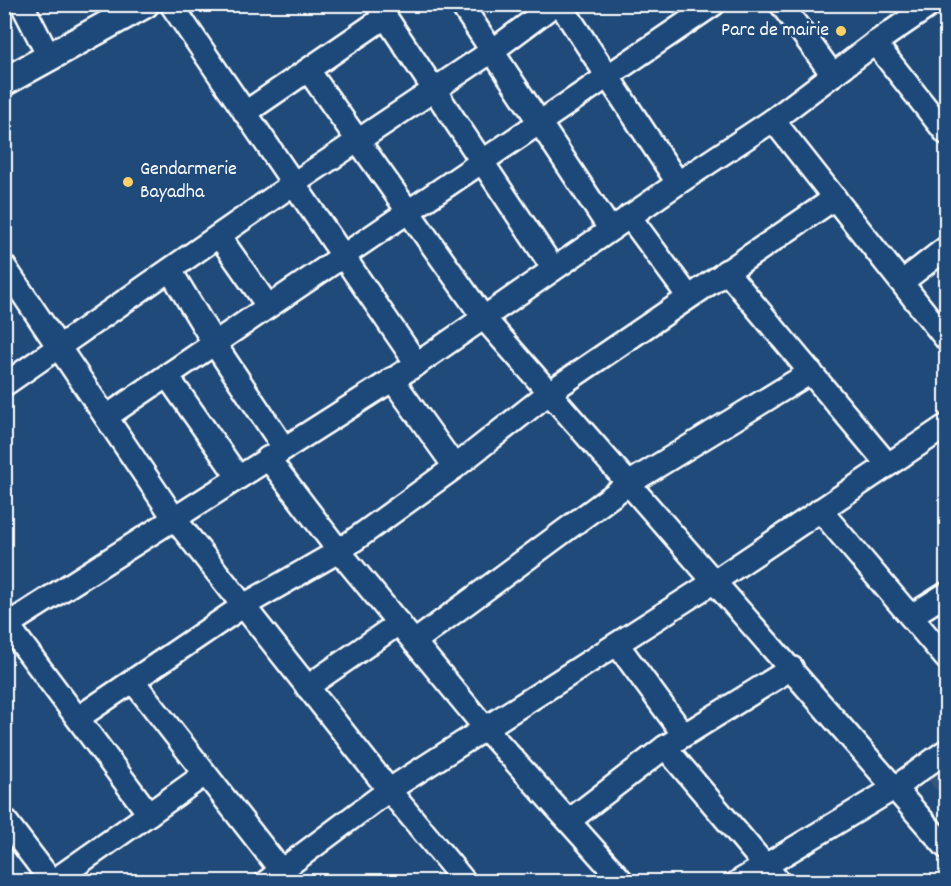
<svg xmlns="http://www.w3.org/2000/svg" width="951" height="886" font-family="Dekko,sans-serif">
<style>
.built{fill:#35567e}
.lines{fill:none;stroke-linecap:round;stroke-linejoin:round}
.minor-casing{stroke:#fff;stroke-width:27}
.tertiary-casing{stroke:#fff;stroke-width:32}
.minor{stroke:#1f4a7a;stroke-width:22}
.tertiary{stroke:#1f4a7a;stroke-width:27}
.poi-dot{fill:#ffd166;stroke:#1f4a7a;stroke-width:2}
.labels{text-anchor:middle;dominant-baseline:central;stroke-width:5;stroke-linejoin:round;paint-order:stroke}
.poi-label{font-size:20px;fill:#fff;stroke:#1f4a7a;text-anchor:end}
</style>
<rect width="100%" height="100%" fill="#1f4a7a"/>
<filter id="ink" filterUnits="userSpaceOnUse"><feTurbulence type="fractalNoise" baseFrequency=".0167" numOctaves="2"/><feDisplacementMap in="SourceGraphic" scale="12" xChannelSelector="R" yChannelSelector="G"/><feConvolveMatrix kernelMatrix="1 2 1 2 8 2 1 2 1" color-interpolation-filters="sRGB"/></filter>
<g filter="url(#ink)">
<!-- built -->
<polygon class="built" points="946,768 946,801 928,780"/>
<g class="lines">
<defs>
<g id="minor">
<polyline points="22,4 50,59"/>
<polyline points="171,4 417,364 678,183 560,4"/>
<polyline points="377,4 553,268"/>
<polyline points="461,4 610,229"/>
<polyline points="781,4 833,75"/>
<polyline points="875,43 946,133"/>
<polyline points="308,70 483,317 946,847"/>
<polyline points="245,113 385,17"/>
<polyline points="773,120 946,339"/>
<polyline points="678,183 773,120 875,43 932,4"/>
<polyline points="629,216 688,296"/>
<polyline points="219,236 268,306"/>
<polyline points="4,266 174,518 389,790 465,882"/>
<polyline points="170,270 214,343 284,448"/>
<polyline points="726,271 888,465"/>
<polyline points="902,282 946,248"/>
<polyline points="168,377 238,477"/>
<polyline points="392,379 455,467"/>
<polyline points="4,385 293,184 492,51 555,4"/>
<polyline points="106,417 714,4"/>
<polyline points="268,458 339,551 486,729 623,882"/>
<polyline points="820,510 946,658"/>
<polyline points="911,616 946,594"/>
<polyline points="4,620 149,814 52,882"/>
<polyline points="4,627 417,364"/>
<polyline points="414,642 628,484 811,372"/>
<polyline points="617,644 684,735"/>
<polyline points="133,681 290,882"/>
<polyline points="307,687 399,623"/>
<polyline points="78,718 243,606 339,551 455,467 550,392 835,198"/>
<polyline points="665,747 779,882"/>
<polyline points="149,814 205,774"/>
<polyline points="4,819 52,882"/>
<polyline points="570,820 665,747 792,668"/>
<polyline points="266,882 389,790 715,581 946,426"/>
<polyline points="738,882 896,787 946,751"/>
</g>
<polyline id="tertiary" points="4,82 145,4"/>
</defs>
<!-- minor casing -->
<use href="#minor" class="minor-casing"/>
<!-- tertiary casing -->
<use href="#tertiary" class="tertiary-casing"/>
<!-- minor -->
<use href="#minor" class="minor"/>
<!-- tertiary -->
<use href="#tertiary" class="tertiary"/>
</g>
</g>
<!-- markers -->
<g class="poi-dot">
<circle cx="841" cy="31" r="6"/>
<circle cx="128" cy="182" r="6"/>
</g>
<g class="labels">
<!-- poi labels -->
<g class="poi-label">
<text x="829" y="31">Parc de mairie</text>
<text x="140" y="170" text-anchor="start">Gendarmerie<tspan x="140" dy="23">Bayadha</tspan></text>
</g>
</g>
<!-- margin -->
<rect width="951" height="886" fill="none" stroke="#1f4a7a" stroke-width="24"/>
<rect x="12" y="12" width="927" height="862" fill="none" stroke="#fff" stroke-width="2" filter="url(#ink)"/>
</svg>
